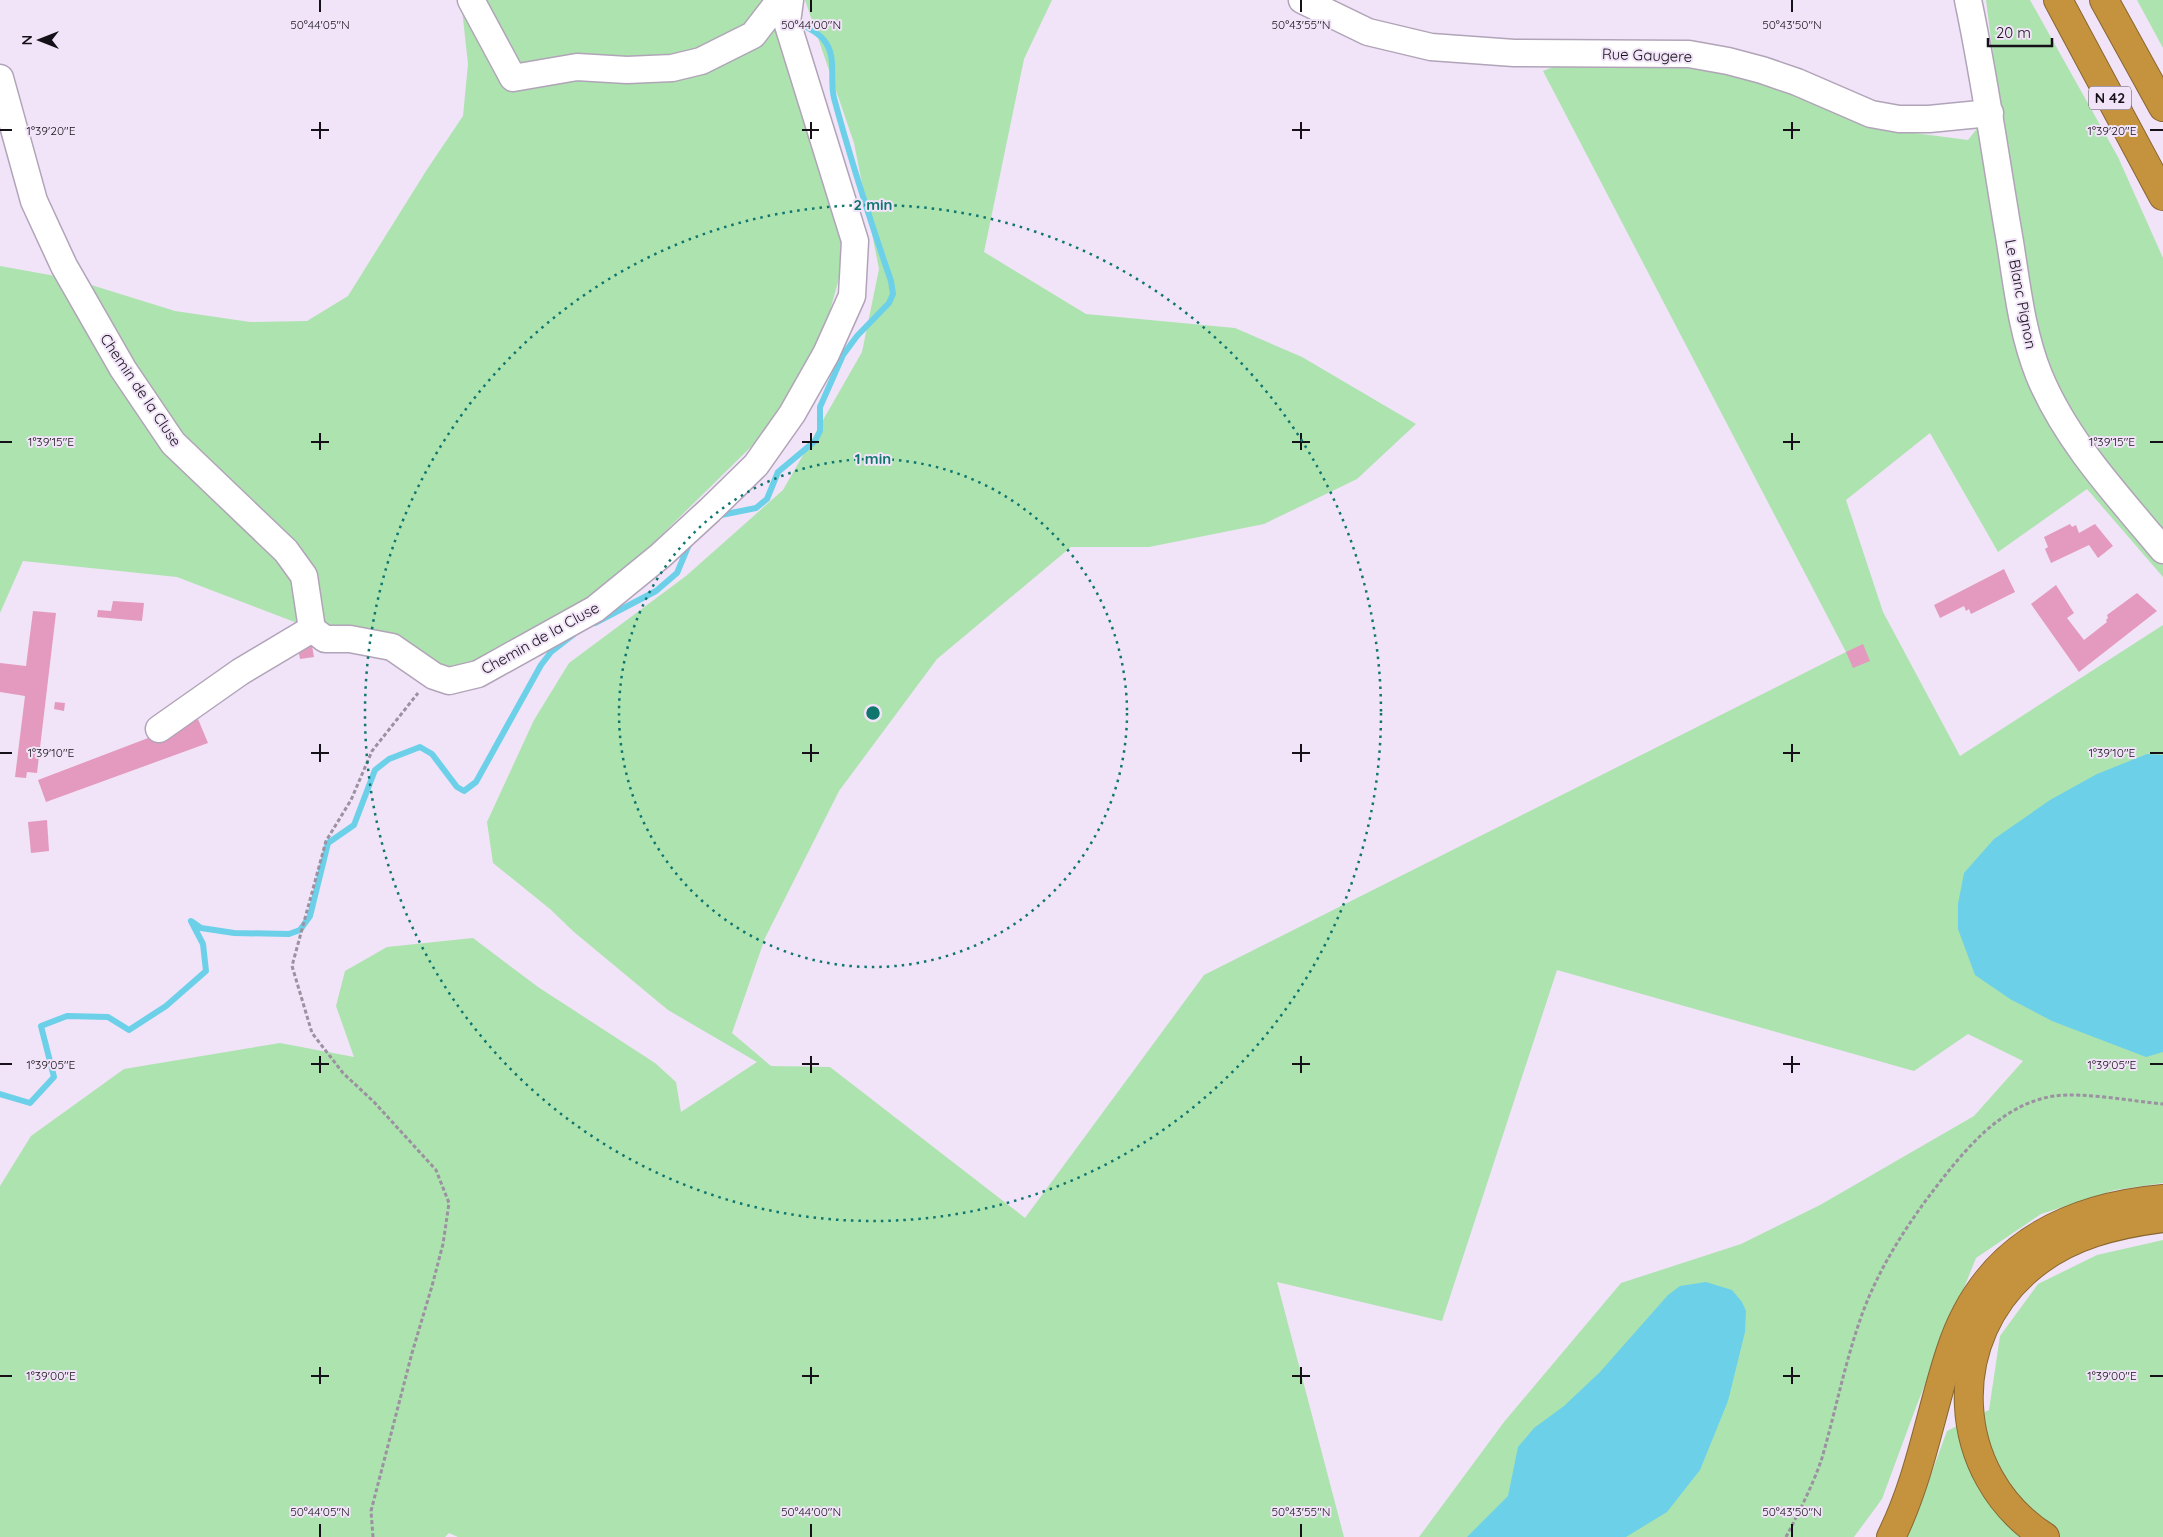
<svg xmlns="http://www.w3.org/2000/svg" width="2163" height="1537" font-family="Quicksand,sans-serif">
<style>
.green{fill:#ade3af}
.water{fill:#6cd0e9}
.lines{fill:none;stroke-linecap:round;stroke-linejoin:round}
.stream{stroke:#6cd0e9;stroke-width:6}
.building{fill:#e49abe}
.minor-casing{stroke:#b1a4b8;stroke-width:29}
.highway-casing{stroke:#886631;stroke-width:30}
.path{stroke:#9b91a0;stroke-width:3;stroke-dasharray:4 2.5;stroke-linecap:butt}
.minor{stroke:#fff;stroke-width:26}
.highway{stroke:#c5933e;stroke-width:28}
.ticks{fill:none;stroke:#161118;stroke-width:2}
.ring{fill:none;stroke:#0f766e;stroke-width:2.5;stroke-dasharray:2.5 5}
.labels{text-anchor:middle;dominant-baseline:central;stroke-width:4;stroke-linejoin:round;paint-order:stroke}
.shield{fill:#f1e3f8;stroke:#58505b;stroke-width:1}
.shield-label{font-size:14px;font-weight:bold;fill:#161118}
.street-label{font-size:15px;fill:#161118;stroke:#f1e3f8}
.ticks-label{font-size:12px;text-anchor:middle;fill:#161118;stroke:#f1e3f8;stroke-width:4;stroke-linejoin:round;paint-order:stroke}
.centre{fill:#0f766e;stroke:#f1e3f8;stroke-width:2.5}
.ring-label{font-size:15px;text-anchor:middle;font-weight:bold;fill:#0f766e;stroke:#f1e3f8;stroke-width:4;stroke-linejoin:round;paint-order:stroke}
</style>
<rect width="100%" height="100%" fill="#f1e3f8"/>
<!-- green -->
<g class="green">
<polygon points="461,0 777,0 843,233 842,268 829,314 796,389 763,435 631,565 600,588 550,635 449,681 177,577 23,561 0,613 0,266 72,279 175,311 250,322 307,321 348,296 426,171 463,116 468,64"/>
<polygon points="805,0 1052,0 1024,59 984,252 1086,314 1235,328 1302,357 1416,424 1357,479 1264,524 1149,547 1071,547 937,659 839,791 765,938 732,1033 771,1066 830,1067 1025,1218 1204,975 1846,652 1543,71 1575,58 1707,70 1778,81 1868,127 1968,140 1999,101 1986,0 2030,0 2118,157 2163,258 2163,577 2087,489 1998,552 1930,433 1846,500 1883,612 1960,756 2163,625 2163,1183 2115,1190 2041,1214 1976,1258 1916,1407 1882,1499 1854,1537 1419,1537 1504,1422 1621,1283 1741,1244 1820,1205 1974,1116 2023,1061 1968,1034 1914,1071 1557,970 1442,1321 1277,1282 1344,1537 458,1537 449,1533 445,1537 0,1537 0,1186 31,1136 124,1069 280,1043 354,1057 336,1006 345,971 387,947 473,938 538,987 655,1063 676,1082 681,1112 757,1062 668,1010 574,932 550,909 493,863 487,822 534,720 569,663 686,576 783,490 862,352 879,269 854,143"/>
<polygon points="2137,0 2163,0 2163,48"/>
<polygon points="2163,1240 2163,1537 1901,1537 1925,1491 1947,1431 1989,1410 2000,1336 2038,1284 2097,1255"/>
</g>
<!-- water -->
<g class="water">
<polygon points="2147,754 2163,755 2163,1052 2146,1057 2052,1021 2010,999 1975,975 1958,929 1958,904 1964,873 1994,839 2050,800 2097,774"/>
<polygon points="1706,1282 1732,1290 1742,1302 1746,1311 1745,1332 1728,1401 1700,1470 1667,1512 1626,1537 1467,1537 1508,1496 1518,1447 1534,1428 1564,1406 1600,1372 1668,1295 1680,1286"/>
</g>
<g class="lines">
<!-- stream -->
<g class="stream">
<path d="M716,516L756,508L767,499L778,472L815,441L820,431V407L843,355L857,336L889,303L893,294L891,281C870,220 851,161 834,98C829,78 838,56 823,39C816,30 802,27 795,18"/>
<polyline points="595,623 656,591 677,573 690,542"/>
<polyline points="0,1094 30,1103 54,1077 41,1026 67,1016 108,1017 129,1030 166,1006 206,971 203,944 191,921 201,928 234,933 289,934 300,930 310,916 328,843 354,825 375,770 389,759 420,747 432,754 457,787 464,791 476,782 541,665 551,652 573,635"/>
</g>
</g>
<!-- building -->
<g class="building">
<polygon points="2070,524 2072,527 2076,525 2079,533 2095,524 2113,546 2098,558 2089,545 2051,563 2045,549 2048,547 2044,537"/>
<polygon points="2004,569 2015,592 1971,614 1969,609 1966,611 1964,606 1940,618 1934,605"/>
<polygon points="2056,585 2074,613 2067,618 2084,640 2107,622 2106,620 2108,618 2107,615 2137,593 2157,611 2079,672 2031,604"/>
<polygon points="113,601 144,603 142,621 97,617 98,610 111,611"/>
<polygon points="33,611 56,613 37,773 27,772 26,778 15,777 25,696 0,692 0,663 26,666"/>
<polygon points="1863,644 1870,661 1853,668 1846,652"/>
<polygon points="312,646 314,657 300,659 298,648"/>
<polygon points="55,702 65,703 64,711 54,709"/>
<polygon points="198,719 208,743 46,802 38,780"/>
<polygon points="47,820 49,851 31,853 28,822"/>
</g>
<g class="lines">
<defs>
<g id="minor">
<polyline points="471,0 513,78 577,67 627,70 672,68 701,61 753,35 780,0"/>
<polyline points="1302,0 1368,32 1431,47 1514,53 1689,54 1728,61 1762,70 1797,82 1871,114 1899,119 1929,119 1990,113"/>
<path d="M1968,0C1985,80 1996,161 2010,242C2017,286 2022,333 2039,375C2066,441 2118,496 2163,550"/>
<polyline points="0,78 34,201 64,266 123,369 173,443 286,551 304,576 312,629 325,639 350,639 392,647 434,676 449,681 478,674 595,609 660,556 710,510 756,465 792,414 826,354 852,296 855,241 787,22 790,0"/>
<polyline points="159,729 240,672 312,629"/>
</g>
<g id="highway">
<polyline points="2058,0 2163,196"/>
<polyline points="2104,0 2163,107"/>
<path d="M1891,1537C1920,1479 1930,1414 1950,1353C1982,1252 2061,1208 2163,1199"/>
<path d="M2045,1537C1948,1475 1943,1336 2033,1265C2070,1235 2116,1224 2163,1218"/>
</g>
</defs>
<!-- minor casing -->
<use href="#minor" class="minor-casing"/>
<!-- highway casing -->
<use href="#highway" class="highway-casing"/>
<!-- path -->
<g class="path">
<polyline points="373,1537 371,1511 412,1353 432,1286 443,1244 449,1203 436,1170 374,1102 343,1073 312,1033 292,966 326,841 351,800 372,751 418,693"/>
<path d="M1786,1537C1799,1512 1813,1485 1822,1458C1835,1413 1844,1367 1859,1323C1878,1266 1913,1215 1951,1168C1978,1135 2010,1103 2054,1096C2085,1092 2131,1101 2163,1104"/>
</g>
<!-- minor -->
<use href="#minor" class="minor"/>
<!-- highway -->
<use href="#highway" class="highway"/>
</g>
<!-- ticks -->
<path class="ticks" d="M320,0V12M811,0V12M1301,0V12M1792,0V12M320,122V139M811,122V139M1301,122V139M1792,122V139M0,130H12M311,130H329M802,130H819M1292,130H1310M1783,130H1800M2150,130H2163M320,433V450M811,433V450M1301,433V450M1792,433V450M0,442H12M311,442H329M802,442H819M1292,442H1310M1783,442H1800M2150,442H2163M320,744V762M811,744V762M1301,744V762M1792,744V762M0,753H12M311,753H329M802,753H819M1292,753H1310M1783,753H1800M2150,753H2163M320,1056V1073M811,1056V1073M1301,1056V1073M1792,1056V1073M0,1064H12M311,1064H329M802,1064H819M1292,1064H1310M1783,1064H1800M2150,1064H2163M320,1367V1384M811,1367V1384M1301,1367V1384M1792,1367V1384M0,1376H12M311,1376H329M802,1376H819M1292,1376H1310M1783,1376H1800M2150,1376H2163M320,1524V1537M811,1524V1537M1301,1524V1537M1792,1524V1537"/>
<!-- distance rings -->
<g class="ring">
<circle cx="873" cy="713" r="254"/>
<circle cx="873" cy="713" r="508"/>
</g>
<g class="labels">
<!-- shield labels -->
<rect class="shield" x="2089" y="86.5" width="42" height="23" rx="4"/>
<g class="shield-label">
<text x="2110" y="98">N 42</text>
</g>
<!-- street labels -->
<g class="street-label">
<text transform="translate(1647 55) rotate(2)">Rue Gaugere</text>
<text transform="translate(2021 294) rotate(79)">Le Blanc Pignon</text>
<text transform="translate(141 390) rotate(56)">Chemin de la Cluse</text>
<text transform="translate(540 638) rotate(-29)">Chemin de la Cluse</text>
</g>
</g>
<g class="ticks-label">
<text x="320" y="29">50°44'05"N</text>
<text x="811" y="29">50°44'00"N</text>
<text x="1301" y="29">50°43'55"N</text>
<text x="1792" y="29">50°43'50"N</text>
<text x="2112" y="135">1°39'20"E</text>
<text x="51" y="135">1°39'20"E</text>
<text x="2112" y="446">1°39'15"E</text>
<text x="51" y="446">1°39'15"E</text>
<text x="2112" y="757">1°39'10"E</text>
<text x="51" y="757">1°39'10"E</text>
<text x="2112" y="1069">1°39'05"E</text>
<text x="51" y="1069">1°39'05"E</text>
<text x="2112" y="1380">1°39'00"E</text>
<text x="51" y="1380">1°39'00"E</text>
<text x="320" y="1516">50°44'05"N</text>
<text x="811" y="1516">50°44'00"N</text>
<text x="1301" y="1516">50°43'55"N</text>
<text x="1792" y="1516">50°43'50"N</text>
</g>
<circle cx="873" cy="713" r="8" class="centre"/>
<g class="ring-label">
<text x="873" y="210">2 min</text>
<text x="873" y="464">1 min</text>
</g>
<!-- north arrow -->
<g transform="translate(40 40) rotate(270)" stroke="#f1e3f8" stroke-width="4" paint-order="stroke">
<path d="M0-4L9 19L0 12L-9 19Z" fill="#161118"/>
<text y="-8" font-size="14" font-weight="bold" text-anchor="middle" fill="#161118">N</text>
</g>
<!-- scale -->
<path d="M1988 38v8h64v-8" fill="none" stroke="#161118" stroke-width="2.5"/>
<text x="1996" y="38" font-size="15" fill="#161118" stroke="#f1e3f8" stroke-width="4" paint-order="stroke">20 m</text>
</svg>
